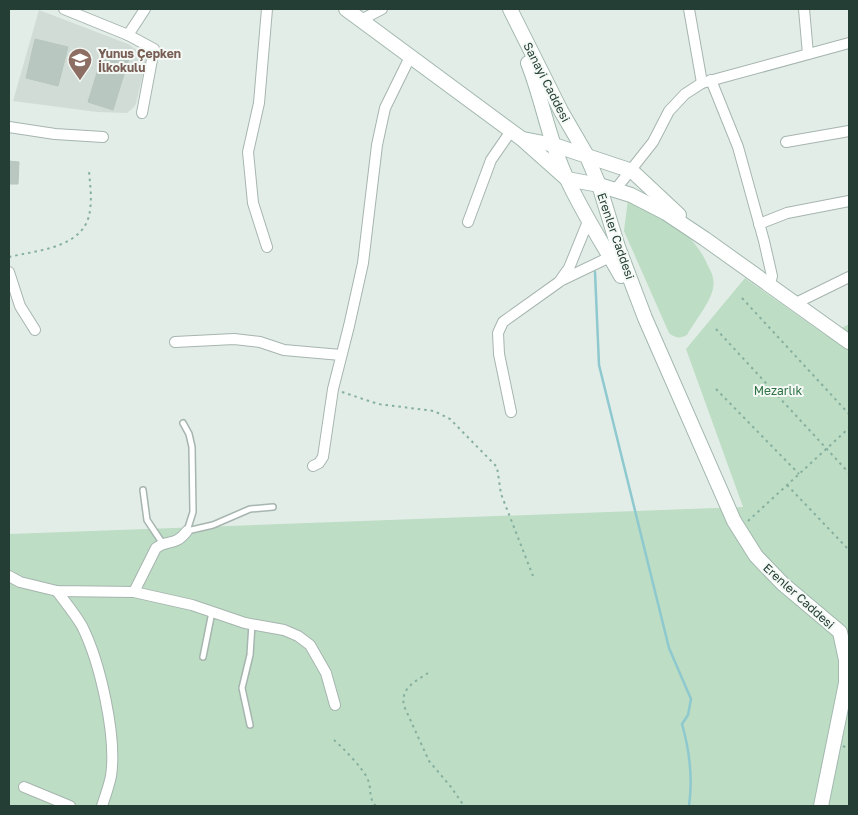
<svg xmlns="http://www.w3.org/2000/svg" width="858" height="815" font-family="'Golos Text',sans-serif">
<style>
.built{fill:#d2dcd7}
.green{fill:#bdddc4}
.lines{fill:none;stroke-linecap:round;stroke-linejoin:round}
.stream{stroke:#8ec9cf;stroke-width:2.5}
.building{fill:#b9c7c1;stroke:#b6c6be}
.lane-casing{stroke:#a6b5af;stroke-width:8}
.street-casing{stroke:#a6b5af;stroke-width:12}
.secondary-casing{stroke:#a2b8af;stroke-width:16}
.path{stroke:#85af9f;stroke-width:2;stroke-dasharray:2.5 4;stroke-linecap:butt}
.lane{stroke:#fff;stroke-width:5}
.street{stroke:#fff;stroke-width:10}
.secondary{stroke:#fff;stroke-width:14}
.labels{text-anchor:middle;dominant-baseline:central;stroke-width:4;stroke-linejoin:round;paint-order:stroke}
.education-label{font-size:12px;font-weight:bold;fill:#785e54;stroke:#f4f9f6;text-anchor:start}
.street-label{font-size:12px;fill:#243e35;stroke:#f4f9f6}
.park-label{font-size:12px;fill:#2f7345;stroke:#f4f9f6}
</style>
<rect width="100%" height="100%" fill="#e3ede8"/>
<!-- built -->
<polygon class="built" points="39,10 128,44 141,53 146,60 136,104 133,108 127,113 97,112 13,101"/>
<!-- green -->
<g class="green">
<path d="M628,199C660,218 693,229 708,266C712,273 715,280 713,288C711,302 694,322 687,335C680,339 675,338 669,333L624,231Z"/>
<polygon points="745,278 827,336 849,324 849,806 9,806 9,534 743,507 686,349"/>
</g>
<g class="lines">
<!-- stream -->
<path class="stream" d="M595,272L599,365L669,648L691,699L688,715L682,724C690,752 693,778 689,806"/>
</g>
<!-- building -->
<g class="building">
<polygon points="35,39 68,47 58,86 26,78"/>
<polygon points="104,50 129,58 113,110 88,102"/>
<polygon points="9,161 19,162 18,184 9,184"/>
</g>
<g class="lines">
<defs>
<g id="lane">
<polyline points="183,423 189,434 192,447 193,512 187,531"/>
<polyline points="143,490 147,520 163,544"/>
<polyline points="187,531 213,525 250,509 273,507"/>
<polyline points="203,657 212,612"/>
<polyline points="250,725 242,688 250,655 252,624"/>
</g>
<g id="street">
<polyline points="64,9 128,35"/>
<polyline points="267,9 259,103 248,152 253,203 267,247"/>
<polyline points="689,9 702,83"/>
<polyline points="804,9 808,54"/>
<polyline points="361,20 382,9"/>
<polyline points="711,80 738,147 764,241 772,276 769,286"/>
<polyline points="142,113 154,49 128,35 145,9"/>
<polyline points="9,127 55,134 103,137"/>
<polyline points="786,142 849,131"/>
<polyline points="615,190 653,142 669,111 685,94 702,83 849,43"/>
<polyline points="468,222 491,160 511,131"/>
<polyline points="759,224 787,213 849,201"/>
<polyline points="9,272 20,306 35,330"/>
<polyline points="562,280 610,257"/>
<polyline points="794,304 849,277"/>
<polyline points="175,342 234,339 260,342 284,350 341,355"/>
<polyline points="511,412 499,354 498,333 503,322 559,282 569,268 589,219"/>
<polyline points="313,466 319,463 323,457 333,389 349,326 363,263 377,145 385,108 410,57"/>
<polyline points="9,576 20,582 57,591 134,592 192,605 245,623 284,630 298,636 310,645 326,673 335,705"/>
<path d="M57,591C65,602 75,614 82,626C100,662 117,736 111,776C109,786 105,797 102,806"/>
<path d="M134,592L156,548C168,539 175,547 187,531"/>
<polyline points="24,787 70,806"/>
</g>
<g id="secondary">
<polyline points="346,9 522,139 567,179 599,185 631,195 666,213 705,239 849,342"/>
<polyline points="510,9 561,111 586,154 599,185 618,247 645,318 734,521 756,556 783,584 840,632 846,660 846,683 821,806"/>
<path d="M528,63C543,101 549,142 567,179C582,212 603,244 621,276"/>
<polyline points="523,139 554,145 632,171 679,215"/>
</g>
</defs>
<!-- lane casing -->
<use href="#lane" class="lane-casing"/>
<!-- street casing -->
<use href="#street" class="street-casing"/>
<!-- secondary casing -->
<use href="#secondary" class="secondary-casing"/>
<!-- path -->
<g class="path">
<path d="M9,257C38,250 86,248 90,210C92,197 90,184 89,171"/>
<polyline points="742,298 849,414"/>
<polyline points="716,329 849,473"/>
<polyline points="716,389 799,474"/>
<polyline points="342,392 378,404 434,411 450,419 497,467 501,494 533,576"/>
<polyline points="787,485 849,550"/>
<polyline points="748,521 849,428"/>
<path d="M428,673C416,681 400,688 404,706L429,761L451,787L464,806"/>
<path d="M334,740C343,748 364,769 368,780C372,790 368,798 376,806"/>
<polyline points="843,746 849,749"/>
</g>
<!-- lane -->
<use href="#lane" class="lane"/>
<!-- street -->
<use href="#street" class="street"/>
<!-- secondary -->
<use href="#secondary" class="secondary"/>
</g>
<!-- icons -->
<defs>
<symbol id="school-pin" viewBox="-11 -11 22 30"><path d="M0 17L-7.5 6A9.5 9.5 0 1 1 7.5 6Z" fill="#8d6e63" stroke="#f4f9f6"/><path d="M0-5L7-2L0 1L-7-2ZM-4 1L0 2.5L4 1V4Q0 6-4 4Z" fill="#fff"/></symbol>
</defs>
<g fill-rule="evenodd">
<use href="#school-pin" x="66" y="46" width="28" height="38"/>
</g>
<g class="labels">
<!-- education labels -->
<g class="education-label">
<text x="98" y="53">Yunus Çepken<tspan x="98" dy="14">İlkokulu</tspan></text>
</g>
<!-- street labels -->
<g class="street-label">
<text transform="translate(547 82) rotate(63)">Sanayi Caddesi</text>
<text transform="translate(616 236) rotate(71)">Erenler Caddesi</text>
<text transform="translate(799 596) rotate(42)">Erenler Caddesi</text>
</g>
<!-- park labels -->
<g class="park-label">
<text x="778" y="390">Mezarlık</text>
</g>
</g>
<!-- border -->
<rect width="858" height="815" fill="none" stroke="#243e35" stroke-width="20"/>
</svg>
